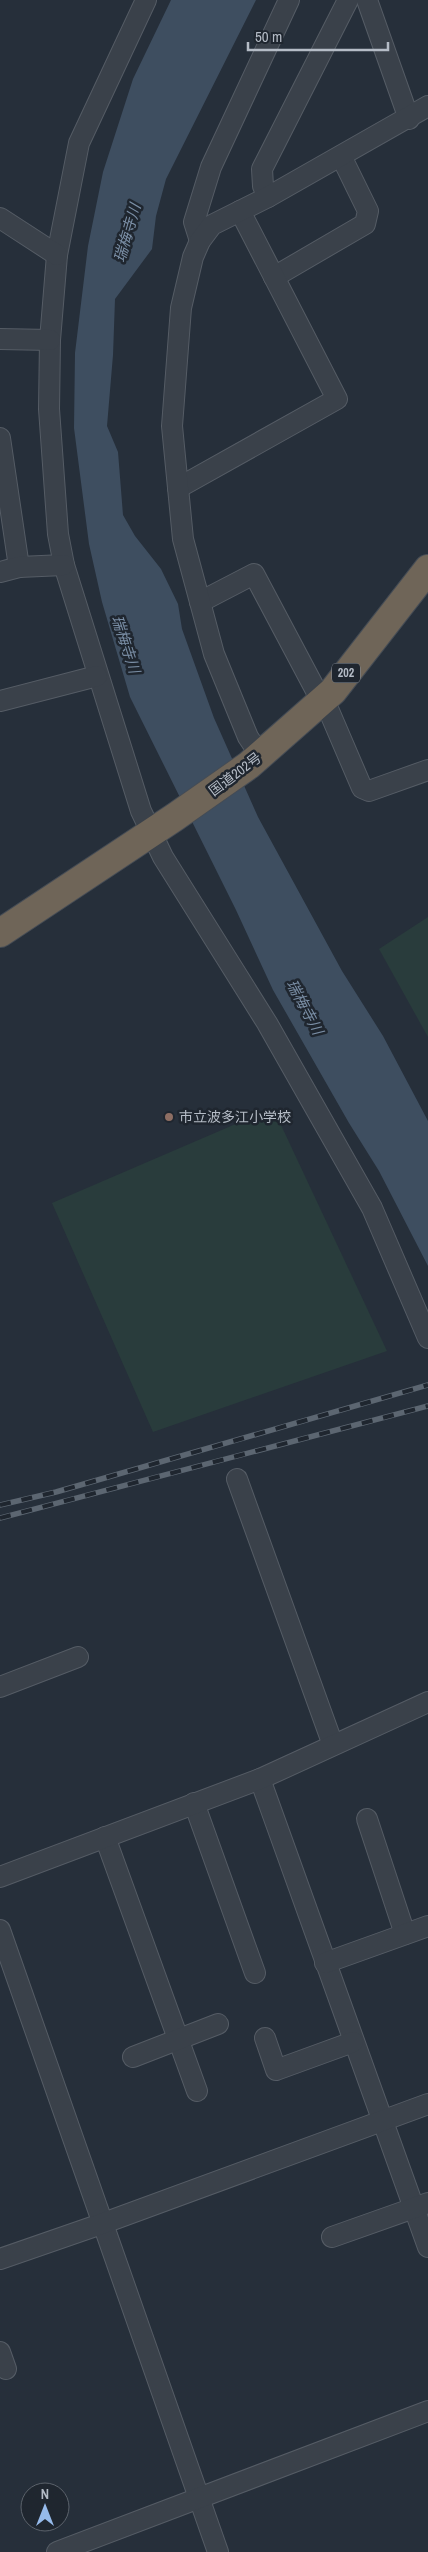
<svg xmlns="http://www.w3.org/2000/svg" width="428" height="2552" font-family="'Archivo Narrow','Noto Sans JP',sans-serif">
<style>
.green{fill:#293c3c}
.water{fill:#3e4e60}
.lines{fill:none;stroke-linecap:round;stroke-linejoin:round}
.street-casing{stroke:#555c65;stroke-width:22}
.highway-casing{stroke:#454c55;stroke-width:30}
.street{stroke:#3a414a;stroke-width:20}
.highway{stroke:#6f6558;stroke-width:28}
.rail-casing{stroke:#5c6671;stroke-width:5.5}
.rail{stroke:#1f262f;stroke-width:4;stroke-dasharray:11;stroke-linecap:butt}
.education-dot{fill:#8d6e63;stroke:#1f262f;stroke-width:2}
.labels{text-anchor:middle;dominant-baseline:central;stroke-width:5;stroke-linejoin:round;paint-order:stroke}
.shield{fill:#1f262f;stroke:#888f99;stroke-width:1}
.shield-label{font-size:12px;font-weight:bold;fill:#b5bcc6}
.street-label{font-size:14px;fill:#b5bcc6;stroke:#1f262f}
.poi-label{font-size:14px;fill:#b5bcc6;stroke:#1f262f;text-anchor:start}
.water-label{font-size:15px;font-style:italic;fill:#7a8ea5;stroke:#1f262f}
</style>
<rect width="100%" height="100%" fill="#262f3a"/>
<!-- green -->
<g class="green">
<polygon points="428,917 428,1037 379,949"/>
<polygon points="273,1108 387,1351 153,1432 52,1203"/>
</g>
<!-- water -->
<polygon class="water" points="171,0 256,0 166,179 156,216 152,249 115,299 113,355 107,426 118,452 123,515 135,536 161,569 178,604 182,629 214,718 258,817 342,971 383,1036 428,1121 428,1266 379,1171 349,1123 273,990 236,910 130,697 102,602 89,544 74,428 75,353 88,246 103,172 133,79"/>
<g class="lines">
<defs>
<g id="street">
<polyline points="146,0 79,143 57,255 50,340 49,409 58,534 64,565 141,811 163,857 267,1023 372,1208 428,1338"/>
<polyline points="367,0 409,119"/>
<polyline points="268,197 263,186 262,169 348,0"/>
<polyline points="0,218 57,255"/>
<polyline points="200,241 194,222 211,167 289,0"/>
<polyline points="274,277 365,224 368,211 341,156"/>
<polyline points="0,339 50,340"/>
<polyline points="0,438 19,567"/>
<polyline points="178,488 337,399 240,211"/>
<polyline points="0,572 19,567 64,565"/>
<polyline points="200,602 254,574 322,702 329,711 362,788 369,791 428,770"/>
<polyline points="0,701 97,676"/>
<polyline points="260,755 248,737 214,654 183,539 172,426 181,308 193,257 200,241 212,225 268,197 428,106"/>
<polyline points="237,1479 333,1745"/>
<polyline points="0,1687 78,1657"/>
<polyline points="260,1779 428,2247"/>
<polyline points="194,1803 255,1973"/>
<polyline points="367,1819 405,1934"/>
<polyline points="105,1837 197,2091"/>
<polyline points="0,1877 260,1779 428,1702"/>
<polyline points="0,1930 218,2552"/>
<polyline points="325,1963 428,1926"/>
<polyline points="265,2038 276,2070 353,2042"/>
<polyline points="133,2057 218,2024"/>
<polyline points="332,2237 428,2203"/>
<polyline points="0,2259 104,2223 428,2104"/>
<polyline points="0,2352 6,2369"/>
<polyline points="57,2552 428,2411"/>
</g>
<polyline id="highway" points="0,933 175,817 249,765 333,691 428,569"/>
</defs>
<!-- street casing -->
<use href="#street" class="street-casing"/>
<!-- highway casing -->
<use href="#highway" class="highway-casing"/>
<!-- street -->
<use href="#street" class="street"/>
<!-- highway -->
<use href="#highway" class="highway"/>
<defs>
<g id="rail">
<polyline points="0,1505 56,1492 428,1385"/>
<polyline points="0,1518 428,1406"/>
</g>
</defs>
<!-- rail casing -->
<use href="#rail" class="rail-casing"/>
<!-- rail -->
<use href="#rail" class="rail"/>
</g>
<!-- markers -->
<circle class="education-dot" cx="169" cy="1117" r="5"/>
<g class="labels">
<!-- shield labels -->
<rect class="shield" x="332" y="663.5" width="28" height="19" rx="4"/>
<g class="shield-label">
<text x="346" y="673">202</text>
</g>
<!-- street labels -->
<g class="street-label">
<text transform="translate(235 774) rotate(-37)">国道202号</text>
</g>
<!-- poi labels -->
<g class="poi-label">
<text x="179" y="1117">市立波多江小学校</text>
</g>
<!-- water labels -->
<g class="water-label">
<text transform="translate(127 233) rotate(-74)">瑞梅寺川</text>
<text transform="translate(126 644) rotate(72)">瑞梅寺川</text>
<text transform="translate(305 1007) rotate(62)">瑞梅寺川</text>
</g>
</g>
<!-- north arrow -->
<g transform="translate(45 2507)"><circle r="24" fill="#1f262f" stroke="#5b626b"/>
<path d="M0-4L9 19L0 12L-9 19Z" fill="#96baea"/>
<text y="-8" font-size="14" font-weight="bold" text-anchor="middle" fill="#b5bcc6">N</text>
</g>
<!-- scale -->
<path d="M248 42v8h140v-8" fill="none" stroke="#b5bcc6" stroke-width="2.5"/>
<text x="255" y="42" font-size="15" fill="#b5bcc6" stroke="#1f262f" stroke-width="4" paint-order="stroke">50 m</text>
</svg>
